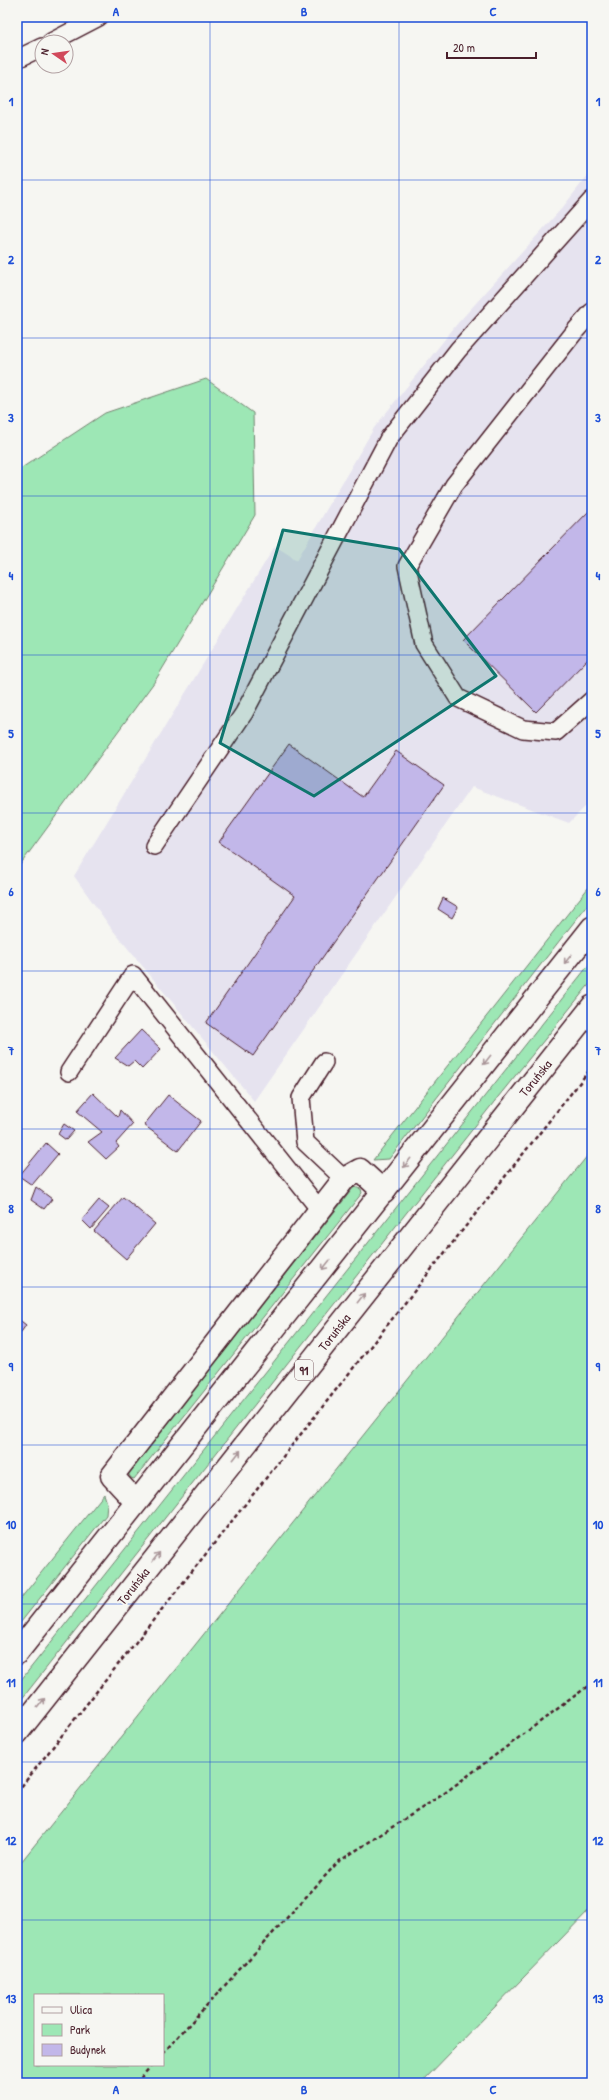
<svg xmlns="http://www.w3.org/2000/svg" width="609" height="2100" font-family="'Patrick Hand',sans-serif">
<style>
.built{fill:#e6e3ef}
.green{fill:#9de7b5;stroke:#748370;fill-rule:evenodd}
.building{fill:#c2b7e9;stroke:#4a1f2b}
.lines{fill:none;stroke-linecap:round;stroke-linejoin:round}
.lane-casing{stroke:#4a1f2b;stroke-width:20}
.street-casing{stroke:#4a1f2b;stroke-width:25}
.primary-casing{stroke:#4a1f2b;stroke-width:25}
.path{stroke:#4a1f2b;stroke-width:2.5;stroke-dasharray:4 3;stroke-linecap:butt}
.lane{stroke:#f6f6f2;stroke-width:17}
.street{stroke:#f6f6f2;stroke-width:22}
.primary{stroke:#f6f6f2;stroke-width:22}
.oneway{stroke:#a99598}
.marked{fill:#0f766e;fill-opacity:0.2;stroke:#0f766e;stroke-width:3;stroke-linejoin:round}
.grid{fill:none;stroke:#1d4ed8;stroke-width:1;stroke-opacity:0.55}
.labels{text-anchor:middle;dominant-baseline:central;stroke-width:4;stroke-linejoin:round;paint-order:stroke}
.shield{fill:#f6f6f2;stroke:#7e6067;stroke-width:1}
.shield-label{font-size:12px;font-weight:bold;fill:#4a1f2b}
.street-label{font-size:13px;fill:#4a1f2b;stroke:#f6f6f2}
.neatline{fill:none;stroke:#1d4ed8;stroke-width:1.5}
.grid-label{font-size:13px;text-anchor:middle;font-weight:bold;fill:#1d4ed8}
</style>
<rect width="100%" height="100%" fill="#f6f6f2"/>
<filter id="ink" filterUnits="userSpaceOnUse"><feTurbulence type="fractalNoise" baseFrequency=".025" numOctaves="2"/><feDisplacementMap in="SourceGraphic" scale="8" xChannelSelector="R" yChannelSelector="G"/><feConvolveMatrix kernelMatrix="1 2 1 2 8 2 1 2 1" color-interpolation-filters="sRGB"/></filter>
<g filter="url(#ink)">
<!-- built -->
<polygon class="built" points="592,170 592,800 569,823 472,787 254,1101 111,928 74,876 275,546 297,560 374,428 457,324 563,207"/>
<!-- green -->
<g class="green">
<polygon points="206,379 253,413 255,515 155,681 17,869 17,471 105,413"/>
<polygon points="592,883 592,899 389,1159 373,1160"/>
<polygon points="592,961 592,981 498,1097 17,1705 17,1685"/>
<path d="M592,1150V1907L421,2083H17V1867ZM35,1995H163V2065H35Z"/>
<polygon points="354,1187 361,1189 362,1193 134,1479 131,1478 128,1473"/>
<polygon points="104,1494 107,1503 106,1515 17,1627 17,1603"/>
</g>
<!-- building -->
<g class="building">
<polygon points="592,508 592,655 536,712 463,640"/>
<polygon points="289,744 363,797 396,751 444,785 253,1056 206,1023 295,896 219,842"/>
<polygon points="443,898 458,907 452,918 438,909"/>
<polygon points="141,1030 161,1049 142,1069 134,1061 128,1066 115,1058"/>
<polygon points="93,1093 118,1117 120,1110 133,1124 116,1143 119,1147 106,1159 88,1142 102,1132 77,1111"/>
<polygon points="168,1095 201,1121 178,1151 144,1125"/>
<polygon points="64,1124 74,1131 66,1140 58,1134"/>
<polygon points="46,1143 58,1154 32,1185 19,1176"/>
<polygon points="36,1187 52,1199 44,1209 31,1200"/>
<polygon points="123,1197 155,1224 126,1259 94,1231"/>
<polygon points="99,1200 109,1208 91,1229 82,1220"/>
<polygon points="17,1318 26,1325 17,1338"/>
<polygon points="17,1360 22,1364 17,1371"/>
</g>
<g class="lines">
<defs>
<g id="lane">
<polyline points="51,42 99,17"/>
<polyline points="17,59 42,47"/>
<polyline points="592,312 576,330 454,485 407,566 424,644 458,698 523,729 556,732 592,700"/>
<polyline points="154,846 244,713 389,438 458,350 592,200"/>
<polyline points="324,1062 301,1098 305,1142 344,1179"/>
<polyline points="69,1072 133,975 320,1210"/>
</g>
<polyline id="street" points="136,1502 112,1476 344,1179 360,1170 384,1192"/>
<g id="primary">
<polyline points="17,1653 592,928"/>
<polyline points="17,1733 592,1007"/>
</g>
</defs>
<!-- lane casing -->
<use href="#lane" class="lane-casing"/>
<!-- street casing -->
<use href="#street" class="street-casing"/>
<!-- primary casing -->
<use href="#primary" class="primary-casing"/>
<!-- path -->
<g class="path">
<polyline points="17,1792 592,1067"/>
<polyline points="163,2053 338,1862 442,1795 592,1683"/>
<polyline points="136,2083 152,2065"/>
</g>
<!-- lane -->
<use href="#lane" class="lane"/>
<!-- street -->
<use href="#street" class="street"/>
<!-- primary -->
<use href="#primary" class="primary"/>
</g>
<!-- one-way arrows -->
<defs><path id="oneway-shaft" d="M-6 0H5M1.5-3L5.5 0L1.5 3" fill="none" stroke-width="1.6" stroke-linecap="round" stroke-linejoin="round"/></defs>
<g class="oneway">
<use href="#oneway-shaft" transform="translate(568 959) rotate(129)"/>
<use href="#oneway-shaft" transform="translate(487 1060) rotate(128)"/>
<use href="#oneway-shaft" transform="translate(407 1163) rotate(128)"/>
<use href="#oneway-shaft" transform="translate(326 1265) rotate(129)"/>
<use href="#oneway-shaft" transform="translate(361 1298) rotate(-52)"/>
<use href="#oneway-shaft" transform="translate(237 1455) rotate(-52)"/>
<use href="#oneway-shaft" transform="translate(156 1557) rotate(-52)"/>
<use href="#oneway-shaft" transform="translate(41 1703) rotate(-52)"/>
</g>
</g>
<!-- marked area -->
<path class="marked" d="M283,530L399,549L496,676L314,796L220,743Z"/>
<!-- grid -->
<path class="grid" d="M210,17V2083M399,17V2083M17,180H592M17,338H592M17,496H592M17,655H592M17,813H592M17,971H592M17,1129H592M17,1287H592M17,1445H592M17,1604H592M17,1762H592M17,1920H592"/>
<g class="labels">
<!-- shield labels -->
<rect class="shield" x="295" y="1360" width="18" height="20" rx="3"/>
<g class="shield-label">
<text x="304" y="1370">91</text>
</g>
<!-- street labels -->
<g class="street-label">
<text transform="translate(535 1078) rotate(-51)">Toruńska</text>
<text transform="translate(334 1332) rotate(-52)">Toruńska</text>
<text transform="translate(133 1586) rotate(-52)">Toruńska</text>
</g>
</g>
<!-- margin -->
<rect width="609" height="2100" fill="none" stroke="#f6f6f2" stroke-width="44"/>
<!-- legend -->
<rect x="34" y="1994" width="130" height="72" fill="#f6f6f2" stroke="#b1a0a2"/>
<rect x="42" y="2007" width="20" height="6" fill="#f6f6f2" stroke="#b1a0a2"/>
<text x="70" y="2014" font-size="12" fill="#4a1f2b">Ulica</text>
<rect x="42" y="2024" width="20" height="12" fill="#9de7b5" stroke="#b1a0a2"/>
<text x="70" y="2034" font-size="12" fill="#4a1f2b">Park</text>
<rect x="42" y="2044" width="20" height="12" fill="#c2b7e9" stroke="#b1a0a2"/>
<text x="70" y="2054" font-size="12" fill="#4a1f2b">Budynek</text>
<!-- north arrow -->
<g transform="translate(54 54) rotate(283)"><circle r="19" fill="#f6f6f2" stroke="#b1a0a2"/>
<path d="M0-3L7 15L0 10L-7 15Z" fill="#d1495b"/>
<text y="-6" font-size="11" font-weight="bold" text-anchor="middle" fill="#4a1f2b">N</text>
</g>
<!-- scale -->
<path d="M447 52v6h89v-6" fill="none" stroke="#4a1f2b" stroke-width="2"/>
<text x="453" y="52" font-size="12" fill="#4a1f2b" stroke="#f6f6f2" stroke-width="3" paint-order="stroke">20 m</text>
<rect x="22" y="22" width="565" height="2056" class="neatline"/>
<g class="grid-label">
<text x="116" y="16">A</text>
<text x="304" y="16">B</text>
<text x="493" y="16">C</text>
<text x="11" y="106">1</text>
<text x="598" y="106">1</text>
<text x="11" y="264">2</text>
<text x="598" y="264">2</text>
<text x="11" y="422">3</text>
<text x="598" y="422">3</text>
<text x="11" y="580">4</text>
<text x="598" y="580">4</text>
<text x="11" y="738">5</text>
<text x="598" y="738">5</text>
<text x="11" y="896">6</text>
<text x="598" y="896">6</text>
<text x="11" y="1055">7</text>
<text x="598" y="1055">7</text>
<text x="11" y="1213">8</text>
<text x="598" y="1213">8</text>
<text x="11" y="1371">9</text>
<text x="598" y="1371">9</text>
<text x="11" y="1529">10</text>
<text x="598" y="1529">10</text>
<text x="11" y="1687">11</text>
<text x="598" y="1687">11</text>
<text x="11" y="1845">12</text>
<text x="598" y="1845">12</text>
<text x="11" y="2003">13</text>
<text x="598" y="2003">13</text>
<text x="116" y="2094">A</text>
<text x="304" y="2094">B</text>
<text x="493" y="2094">C</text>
</g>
</svg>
